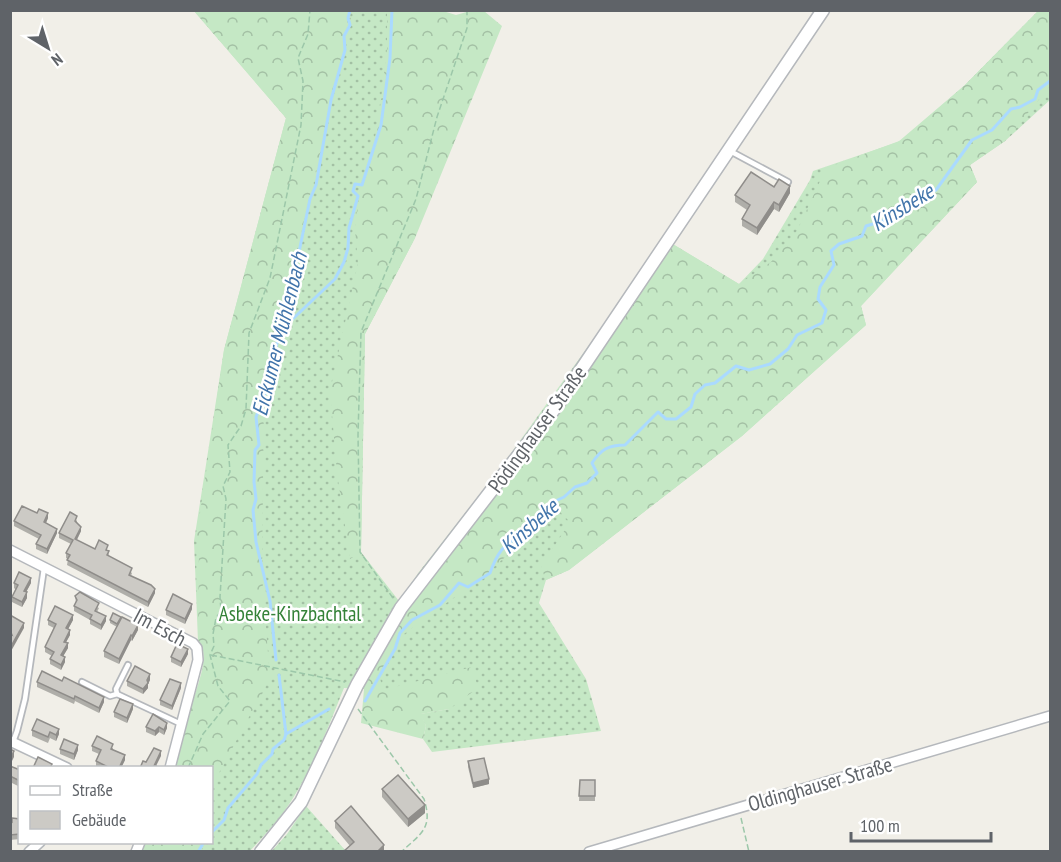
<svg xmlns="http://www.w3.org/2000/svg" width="1061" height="862" font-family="'PT Sans Narrow',sans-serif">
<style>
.grass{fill:url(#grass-dots)}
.forest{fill:url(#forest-crowns)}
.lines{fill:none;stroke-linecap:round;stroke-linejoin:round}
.stream{stroke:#aadaff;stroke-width:3}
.service-casing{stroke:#b5b8bc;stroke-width:8}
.minor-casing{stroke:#b5b8bc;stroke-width:12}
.tertiary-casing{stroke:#b5b8bc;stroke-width:15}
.path{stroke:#9cc7a9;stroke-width:1.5;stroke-dasharray:6 3;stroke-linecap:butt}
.service{stroke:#fff;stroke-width:4.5}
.minor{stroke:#fff;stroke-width:9}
.tertiary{stroke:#fff;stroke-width:12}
.wall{fill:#afaea9}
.shaded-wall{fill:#8f8d8a}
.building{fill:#cccac5;stroke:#8f8d8a;stroke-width:1.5}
.labels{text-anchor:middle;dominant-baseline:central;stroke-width:5;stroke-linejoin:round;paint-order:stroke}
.street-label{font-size:21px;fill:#5f6368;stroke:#fff}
.park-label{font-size:21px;fill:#348238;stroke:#fff}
.water-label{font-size:22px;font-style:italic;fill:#4174aa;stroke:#fff}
</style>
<defs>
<pattern id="grass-dots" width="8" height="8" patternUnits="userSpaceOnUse" patternTransform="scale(1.5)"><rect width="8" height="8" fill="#c5e8c5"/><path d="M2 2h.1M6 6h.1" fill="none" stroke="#a3c0a4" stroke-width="1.8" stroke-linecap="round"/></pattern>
<pattern id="forest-crowns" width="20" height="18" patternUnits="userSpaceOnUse" patternTransform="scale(1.5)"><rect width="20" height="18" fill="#c5e8c5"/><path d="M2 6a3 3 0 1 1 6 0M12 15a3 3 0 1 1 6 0" fill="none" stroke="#a3c0a4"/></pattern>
</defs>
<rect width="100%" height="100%" fill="#f1efe8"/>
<!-- grass -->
<g class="grass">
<path d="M439,10L415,238L365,334L361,552L399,601L419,572L501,467L647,265L671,243L739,284L763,259L810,180L813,171L898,142L965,85L1038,11H1050V100L1005,141L970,165L977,182L861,306L866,325L742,436L569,570L546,580L539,603L586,679L601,731L432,752L423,739L426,726L420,714L449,709L422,688L383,690L344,688C327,730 310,776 283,813C273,826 261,839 250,851L140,852L144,843L212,842V768L186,721C191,704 214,653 198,642L194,541L224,350L286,118L194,11Z"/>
<polygon points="306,806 345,850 344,852 271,852 287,834"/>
</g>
<!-- forest -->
<g class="forest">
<polygon points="194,11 350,11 351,23 264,389 262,578 270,678 212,786 212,768 173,768 205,662 204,648 198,642 199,546 196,540 224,350 286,118"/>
<polygon points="387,11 443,11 456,15 470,11 484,11 502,26 415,238 365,334 361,552 350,559 337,473 330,391 358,263 355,230 356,215 378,124 387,49"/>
<polygon points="1038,11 1050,11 1050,86 1005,141 970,165 977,182 861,306 866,325 742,436 569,570 546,580 541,567 570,522 558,510 485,575 404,634 380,678 383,690 472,667 478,688 449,709 421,714 426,726 423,739 361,723 365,678 423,584 671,243 739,284 771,262 797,231 826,168 902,140 965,85"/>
<polygon points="144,842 197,843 204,851 140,852"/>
</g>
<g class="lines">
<!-- stream -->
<g class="stream">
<polyline points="281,330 335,279 344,262 348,248 349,228 358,196 353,191 355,184 362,185 381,125 390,58 392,10"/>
<polyline points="276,660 270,601 256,542 253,510 256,499 254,482 255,450 259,445 256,417 264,397 299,252 310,199 316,185 331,100 345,50 344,36 350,25 348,18 350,10"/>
<polyline points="279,675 286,734"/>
<path d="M365,701L395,649L400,633L412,620L440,605L459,583L468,587L490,573C496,556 504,541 522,537L528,527L535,522L547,505L564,497L575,487L587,483L597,473L592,463C601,449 609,445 625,445L658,412L666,419H676L691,407L695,394L705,385L715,383L736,366L749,370L770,364L788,349L797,335L822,323L826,310L818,299L820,287L834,265L831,251L839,244L862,236L866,226L883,221L889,213L906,208L915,199L936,190L972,140L992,130L1011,109L1020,107L1035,99L1038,90L1050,81"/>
<polyline points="212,832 224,820 228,808 257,774 261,765 272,754 273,749 284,740 286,734 329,709"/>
<polyline points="198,852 204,842"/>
</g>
<defs>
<g id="service">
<polyline points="730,151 788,182"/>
<polyline points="128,665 116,689 117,694 181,724"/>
<polyline points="82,682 110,696 117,694"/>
<polyline points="13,742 17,731 25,699 44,568"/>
</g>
<g id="minor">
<polyline points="10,550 193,643 197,648 198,660 170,768"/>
<polyline points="10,741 67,768"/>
<polyline points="29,852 40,842"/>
<polyline points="136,852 140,842"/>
<polyline points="589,852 1050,716"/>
</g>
<polyline id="tertiary" points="261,852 301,802 357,685 401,608 558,404 823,10"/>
</defs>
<!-- service casing -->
<use href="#service" class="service-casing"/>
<!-- minor casing -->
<use href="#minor" class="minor-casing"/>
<!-- tertiary casing -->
<use href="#tertiary" class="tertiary-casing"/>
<!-- path -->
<g class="path">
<polyline points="393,598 360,552 358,435 361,332 416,199 437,117 467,28 467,10"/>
<polyline points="211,655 345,682"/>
<path d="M358,709L424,799C433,828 422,833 401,852"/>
<polyline points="188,768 203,734 230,701 218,686 210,655 214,646 213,634 216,618 221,611 220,597 226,499 223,486 230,472 228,445 241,426 246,409 249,333 270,278 301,125 303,81 298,58 308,34 310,10"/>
<polyline points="741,818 749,852"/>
</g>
<!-- service -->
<use href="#service" class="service"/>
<!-- minor -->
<use href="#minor" class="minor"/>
<!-- tertiary -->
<use href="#tertiary" class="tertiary"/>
</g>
<!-- wall -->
<g class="wall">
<polygon points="774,187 790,193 779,212 774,209 757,235 742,226 742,219 747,210 735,202 735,195"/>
<polygon points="48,518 46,523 57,533 47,554 36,549 36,544 39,539 14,526 14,521"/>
<polygon points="77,520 77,522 81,531 77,540 95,549 108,550 109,556 132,573 131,576 155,593 148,607 67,565 68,559 66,558 66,553 71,544 59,538 59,533"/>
<polygon points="14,583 31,583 26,592 27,598 22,607 12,602 12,597 16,590 14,588"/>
<polygon points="75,596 99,608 97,612 106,621 101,630 90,624 90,620 74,611 74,606 76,603"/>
<polygon points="192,609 185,624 166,615 166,610"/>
<polygon points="121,619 138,630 132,641 131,640 119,664 104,657 104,651 117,627 110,623 110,620"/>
<polygon points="48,620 73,620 68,629 70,635 66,642 68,648 63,656 65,662 61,670 50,664 50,659 52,656 45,652 45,647 54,628 48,625"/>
<polygon points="188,654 181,667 171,662 171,657"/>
<polygon points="150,680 148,684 148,688 143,694 127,686 127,681"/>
<polygon points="37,682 104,702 99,713 75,701 74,704 37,687"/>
<polygon points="181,688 172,710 160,705 160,700"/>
<polygon points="133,709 127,723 114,717 114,712"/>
<polygon points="146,727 167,728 164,735 159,732 155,736 146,732"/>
<polygon points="32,730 59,734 56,741 50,738 48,743 32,736"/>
<polygon points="92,746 113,748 113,750 125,760 121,768 100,768 96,766 96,761 99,754 92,751"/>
<polygon points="60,749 78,750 74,760 60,754"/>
<polygon points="468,761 489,784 473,788 468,767"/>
<polygon points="10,766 20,770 20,787 10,782"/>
<polygon points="580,780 595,780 595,801 579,801"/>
<polygon points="382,789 425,813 408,827 382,797"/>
<polygon points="20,819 20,839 10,840 10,821"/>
<polygon points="335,821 384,852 350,846 335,828"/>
</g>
<!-- shaded-wall -->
<g class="shaded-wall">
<polygon points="790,186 790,193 779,212 779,205"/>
<polygon points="774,202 774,209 757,235 757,228"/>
<polygon points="48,513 48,518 44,527 44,522"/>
<polygon points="81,527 81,531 75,543 75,539"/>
<polygon points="57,529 57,533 47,554 47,549"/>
<polygon points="31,578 31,583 24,596 24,591"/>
<polygon points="155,589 155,593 148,607 148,602"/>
<polygon points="27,592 27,598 22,607 22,602"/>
<polygon points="192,604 192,609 185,624 185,619"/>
<polygon points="73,615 73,620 66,633 66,628"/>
<polygon points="106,616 106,621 101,630 101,625"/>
<polygon points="24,623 24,628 10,653 10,648"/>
<polygon points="138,625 138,630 132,641 132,636"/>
<polygon points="70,630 70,635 64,646 64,642"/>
<polygon points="131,635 131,640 119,664 119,659"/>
<polygon points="68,643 68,648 61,660 61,655"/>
<polygon points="188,649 188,654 181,667 181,662"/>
<polygon points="65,657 65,662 61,670 61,665"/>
<polygon points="150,674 150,680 148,684 148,688 143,694 143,689"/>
<polygon points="181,683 181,688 172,710 172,706"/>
<polygon points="104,697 104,702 99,713 99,708"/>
<polygon points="133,704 133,709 127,723 127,718"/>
<polygon points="167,723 167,728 164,735 164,730"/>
<polygon points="159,727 159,732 155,736 155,731"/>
<polygon points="59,729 59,734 56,741 56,735"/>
<polygon points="78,745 78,750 74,760 74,754"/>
<polygon points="14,751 14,757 10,765 10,759"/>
<polygon points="161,751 161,756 155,768 154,766"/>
<polygon points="125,755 125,760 121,768 119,768"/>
<polygon points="489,779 489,784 473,788 473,783"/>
<polygon points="425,805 425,813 408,827 408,819"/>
<polygon points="384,845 384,852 377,852"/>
</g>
<!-- building -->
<g class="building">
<polygon points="751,172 774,187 779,179 790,186 779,205 774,202 757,228 742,219 750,205 735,195"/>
<polygon points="22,506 37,513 39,509 48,513 44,522 57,529 47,549 36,544 41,535 14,521"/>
<polygon points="70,512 77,516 75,521 81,527 75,539 95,549 99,540 108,545 106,550 109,551 107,555 132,568 129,575 151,585 155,589 148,602 67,560 70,555 66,553 73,540 59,533"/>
<polygon points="19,572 31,578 24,591 27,592 22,602 12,597 18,585 14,583"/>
<polygon points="80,592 99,603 95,611 106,616 101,625 90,619 92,615 74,606 77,600 75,596"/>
<polygon points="173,594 192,604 185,619 166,610"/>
<polygon points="55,606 73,615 66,628 70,630 64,642 68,643 61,655 65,657 61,665 50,659 54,652 45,647 56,624 48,620"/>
<polygon points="113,613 121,617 117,624 110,620"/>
<polygon points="10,615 24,623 10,648 10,634 12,635 10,630"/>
<polygon points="122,617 138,625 132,636 131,635 119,659 104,651"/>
<polygon points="177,644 188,649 181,662 171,657"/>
<polygon points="135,666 150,674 147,680 148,683 143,689 127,681"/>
<polygon points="42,671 62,681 64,677 104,697 99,708 75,696 74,699 37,682"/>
<polygon points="170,679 181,683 172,706 160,700"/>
<polygon points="120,699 133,704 127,718 114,712"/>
<polygon points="153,714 167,723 164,730 159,727 155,731 146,727"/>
<polygon points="37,719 59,729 56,735 50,732 48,737 32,730"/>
<polygon points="97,736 113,744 111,749 125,755 119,768 110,768 96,761 101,750 92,746"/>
<polygon points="64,739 78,745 74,754 60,749"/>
<polygon points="154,748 161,751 154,766 156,766 155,768 140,768 143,761 146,762"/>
<polygon points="10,749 14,751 10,759"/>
<polygon points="38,757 52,764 50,768 33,768"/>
<polygon points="484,758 489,779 473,783 468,761"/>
<polygon points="10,766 20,770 20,781 10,776"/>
<polygon points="398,775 425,805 408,819 382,789"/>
<polygon points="580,780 595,780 595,796 579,796"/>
<polygon points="351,806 384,845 377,852 343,852 354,842 335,821"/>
<polygon points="12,818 20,819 20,834 10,835 10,821 12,822"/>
</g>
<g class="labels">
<!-- street labels -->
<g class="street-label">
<text transform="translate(537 429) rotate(-54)">Pödinghauser Straße</text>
<text transform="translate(160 627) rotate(28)">Im Esch</text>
<text transform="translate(820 784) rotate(-16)">Oldinghauser Straße</text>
</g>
<!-- park labels -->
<g class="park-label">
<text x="290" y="613">Asbeke-Kinzbachtal</text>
</g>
<!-- water labels -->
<g class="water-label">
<text transform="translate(902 207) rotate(-32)">Kinsbeke</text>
<text transform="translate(279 334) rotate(-76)">Eickumer Mühlenbach</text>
<text transform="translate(529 526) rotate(-42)">Kinsbeke</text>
</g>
</g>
<!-- border -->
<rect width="1061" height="862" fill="none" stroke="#5f6368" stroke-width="24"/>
<!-- legend -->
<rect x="18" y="766" width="195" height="78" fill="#ffffff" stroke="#bfc1c3" stroke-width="1.5"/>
<rect x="30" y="786" width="30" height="9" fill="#ffffff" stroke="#bfc1c3" stroke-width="1.5"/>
<text x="72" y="796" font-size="18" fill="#5f6368">Straße</text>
<rect x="30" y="811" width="30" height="18" fill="#cccac5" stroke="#bfc1c3" stroke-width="1.5"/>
<text x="72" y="826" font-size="18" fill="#5f6368">Gebäude</text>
<!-- north arrow -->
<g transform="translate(48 48) rotate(142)" stroke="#ffffff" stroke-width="4.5" paint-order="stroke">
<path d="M0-4.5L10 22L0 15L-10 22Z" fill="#5f6368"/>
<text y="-9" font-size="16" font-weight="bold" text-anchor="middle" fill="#5f6368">N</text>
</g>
<!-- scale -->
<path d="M851 832v9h140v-9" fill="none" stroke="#5f6368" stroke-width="3"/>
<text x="860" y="832" font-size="18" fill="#5f6368" stroke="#ffffff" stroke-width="4.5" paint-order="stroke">100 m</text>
</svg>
